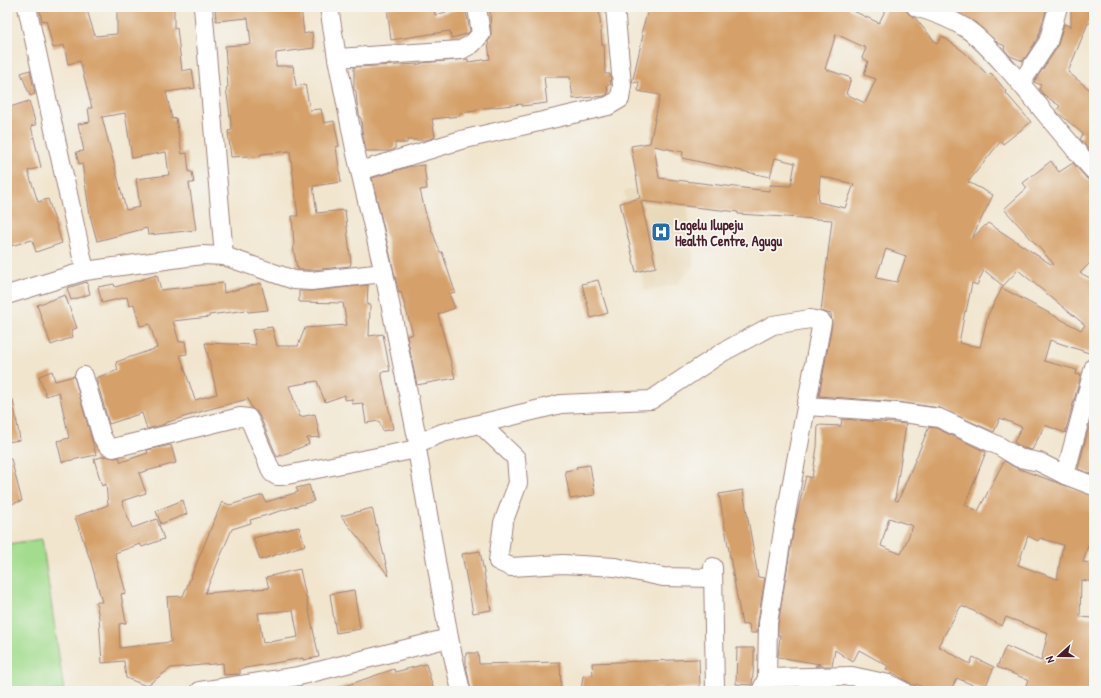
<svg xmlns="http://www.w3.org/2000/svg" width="1101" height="698" font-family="'Patrick Hand',sans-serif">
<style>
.built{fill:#e9d9ba}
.green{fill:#a3dc8e;stroke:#767e5c}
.building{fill:#d5a069;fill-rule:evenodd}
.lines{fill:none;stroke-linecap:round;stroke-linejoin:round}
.minor-casing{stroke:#9e827c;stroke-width:20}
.minor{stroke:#fff;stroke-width:18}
.labels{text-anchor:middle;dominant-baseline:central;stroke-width:3.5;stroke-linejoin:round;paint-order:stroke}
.poi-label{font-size:14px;font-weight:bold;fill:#4a1f2b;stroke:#f6f6f2;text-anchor:start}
</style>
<rect width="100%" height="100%" fill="#f6f6f2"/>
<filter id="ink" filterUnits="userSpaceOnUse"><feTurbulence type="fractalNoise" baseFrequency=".025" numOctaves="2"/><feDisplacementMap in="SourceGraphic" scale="8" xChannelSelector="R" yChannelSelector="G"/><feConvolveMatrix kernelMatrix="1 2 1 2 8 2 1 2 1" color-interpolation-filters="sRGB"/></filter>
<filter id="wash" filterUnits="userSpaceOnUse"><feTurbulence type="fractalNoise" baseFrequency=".012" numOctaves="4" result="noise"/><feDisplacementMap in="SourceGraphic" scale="16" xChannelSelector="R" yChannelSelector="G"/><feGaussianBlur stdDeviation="0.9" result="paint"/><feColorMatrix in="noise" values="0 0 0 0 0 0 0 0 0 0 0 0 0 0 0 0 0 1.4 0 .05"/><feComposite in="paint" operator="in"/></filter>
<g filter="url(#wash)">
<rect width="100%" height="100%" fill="#f1e5ce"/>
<!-- built -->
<polygon class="built" points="660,186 687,200 694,264 677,284 645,291 624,191"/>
<!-- green -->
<polygon class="green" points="42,539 64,691 7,691 7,544"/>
<g id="blocks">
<!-- building -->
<g class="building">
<path d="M39,7H86L95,36L117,34V7H174V29L177,28L182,71L192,69L195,88L166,92L172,119L176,118L182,154L187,153L189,172H192L194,183H189L196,230L148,235L147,228L97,241L90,215L82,163L79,164L76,152L84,151L78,124L90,122L88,108H92L80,61L68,64L64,45L53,48L46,20L42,21ZM125,113L132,158L166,152L169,175L136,179L140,207L126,210L102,117Z"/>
<polygon points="215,7 301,7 304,34 312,32 314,48 276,53 276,66 293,66 296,86 305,84 310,110 321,109 324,123 334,121 339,146 336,147 341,182 313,186 317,213 345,210 351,263 350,266 311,270 298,270 298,267 297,268 293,246 294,245 292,216 298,216 290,151 261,154 261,156 248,158 248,156 231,157 228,131 232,130 226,88 228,87 225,46 251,44 248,18 216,21"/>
<polygon points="387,7 434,7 435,15 465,7 470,31 467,34 451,38 450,31 391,40"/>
<polygon points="490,7 599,7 602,45 604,44 605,74 610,74 611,85 607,85 608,94 604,96 573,99 570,77 544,77 547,103 522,106 522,104 476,109 476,111 460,113 460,116 432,119 435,137 427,140 407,140 407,143 395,143 395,149 391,151 366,151 362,130 361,118 360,118 357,103 356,91 354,90 354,67 421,64 421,63 468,59 468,62 490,59 488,42 491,37 491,33"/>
<path d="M649,7H850L849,9L879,23L887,7H901L907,11L909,14L915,18L937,44L942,36L964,52L988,75L991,73L1006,91L1005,92L1031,122L1003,144L1001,141L968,182L993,195L972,238L988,223L1052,265L1053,263L1004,209L1027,188L1023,183L1051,161L1059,172L1073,163L1086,178L1090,181H1094V259L1080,273L1094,280V338L1089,353L1050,340L1044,361L1077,370L1076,374L1081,375L1065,433L1045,425L1032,450L1023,448L1014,442L1022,427L1000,418L994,432L940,408L897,402L819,396L832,324L831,314L821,311L832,220L738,214V212L641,201L656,267L636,272L620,203L640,198L631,146L650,143L660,95L638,91L639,82L632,83L643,35L641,34ZM836,34L866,48L862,58L868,61L864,75L876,79L865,103L846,94L851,78L825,69ZM654,146L683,152L682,158L770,177L775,158L795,163L791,186L770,185L769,191L659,178ZM820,176L854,184L845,208L818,202ZM886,249L906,256L897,282L876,278ZM984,270L1003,286L1018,270L1085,325L1081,330L1002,288L988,315L980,347L959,343L965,311L966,312L972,283L977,285Z"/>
<polygon points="948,7 1047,7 1038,38 1023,61 1010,56 1004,49 1005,46 998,43 976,23"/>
<polygon points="1071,7 1094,7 1094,23 1088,23 1068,72 1094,93 1094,155 1080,139 1083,134 1056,111 1060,106 1044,95 1039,89 1041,85 1034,82 1057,48 1064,24 1071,27"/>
<polygon points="30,70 35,94 30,96 21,73"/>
<polygon points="29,101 36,125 31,126 41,167 28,171 38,202 48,199 62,243 36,252 32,240 7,247 7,141 12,139 7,121 7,108"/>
<polygon points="424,165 427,189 420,190 426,215 440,252 442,252 455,292 449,294 455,308 438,314 455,378 417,385 407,336 413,334 401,292 399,293 372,178 408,167"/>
<polygon points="157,275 161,290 223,283 224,293 261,283 268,310 248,312 247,310 209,315 209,317 173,321 179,342 185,341 187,354 180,355 195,400 217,394 205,343 256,345 252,330 272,327 277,346 298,346 305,328 347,325 343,303 299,302 299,291 312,291 368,285 367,305 370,305 369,336 383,334 390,371 381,372 393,429 383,431 379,421 366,423 363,403 352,404 352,399 345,400 345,395 325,402 317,381 289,386 300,417 315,414 320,437 307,438 309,444 277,457 261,419 257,412 252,409 248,399 206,410 165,423 165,424 147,429 142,413 109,424 96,378 118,370 116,362 157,348 150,324 140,326 134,304 129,306 127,297 102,303 98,287 114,284 115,287"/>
<polygon points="598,280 608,313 591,318 582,284"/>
<polygon points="87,282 90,294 71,300 67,288"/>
<polygon points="65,295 77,328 71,330 73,337 51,345 37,305"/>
<polygon points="52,371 55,381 74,376 96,455 62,462 57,441 69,438 59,392 46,396 39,376"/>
<polygon points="13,400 20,440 7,442 7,401"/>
<polygon points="1094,407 1094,475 1078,469"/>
<path d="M842,419L906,424L895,500L898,501L929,427L936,428L986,452L965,505L978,511L1004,461L1014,467L1094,496V526L1083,562L1094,563V582L1081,580L1080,617L1094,618V691H1024L1028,680L997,667L1006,646L1041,661L1048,633L1006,617L1002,626L966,607V608L961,606L938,646L970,664L973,657L994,667L984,690L957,678L950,691H929L916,684L915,686L886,669L888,666L859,650L853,662L835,650L832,666H815L820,664L778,657L780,635H778V624L794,527L806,476L812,478L817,447L818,425L841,426ZM889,518L913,526L901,554L881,546ZM1028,536L1038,541L1040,538L1063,545L1057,579L1018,565Z"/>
<path d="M171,445L176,463L139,473L146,493L122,501L132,528L157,519L164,539L142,547L140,544L115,553L126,593L121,594L126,623L119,624L120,648L171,642L167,597L183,596L222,502L230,505L263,495L266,502L298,492L296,488L309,485L314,501L250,520L251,523L232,529L205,593L269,588L266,577L300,569L319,657L303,660V658L240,669V674L224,675L223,663L171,668L149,684L144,685L126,678L124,661L102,663L99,618L96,602H102L91,562L75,517L108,505L106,484L102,486L94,459L106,456L115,458L119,457L121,462L148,453L147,450ZM293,610L298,637L263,643L258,613Z"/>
<polygon points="7,459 11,459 22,501 7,505"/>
<polygon points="590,465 595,495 570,499 565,471 577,469 576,467"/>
<polygon points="743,490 758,577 765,578 758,621 757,633 750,633 749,624 742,625 719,494"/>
<polygon points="183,500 187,514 161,524 156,511"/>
<polygon points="372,508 389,576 341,516"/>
<polygon points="299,527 305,545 260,560 253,538"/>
<polygon points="480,551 491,610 473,613 462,554"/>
<polygon points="354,590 360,629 336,633 330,594"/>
<polygon points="737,648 754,648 754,662 752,685 736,684"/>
<polygon points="466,653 478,653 479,664 560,662 561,691 471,691 466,665"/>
<polygon points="699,659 700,688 595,691 581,690 583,676 593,675 592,663"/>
<polygon points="426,664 434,691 336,691 336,689 394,669 395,672"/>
</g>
</g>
</g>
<g filter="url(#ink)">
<use href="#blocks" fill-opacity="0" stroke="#9e827c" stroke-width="1"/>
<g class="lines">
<defs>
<g id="minor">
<polyline points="27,7 85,271"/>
<polyline points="203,7 224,256"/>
<polyline points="329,7 337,58 356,154 384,273 418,443 417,449 449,638 461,691"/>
<path d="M916,7C933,12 949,18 964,27C981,38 994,54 1008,69C1037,102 1064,138 1094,171"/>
<polyline points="337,58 461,50 472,44 481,34 477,7"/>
<polyline points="1021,83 1048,42 1058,7"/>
<polyline points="360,171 461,140 608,106 620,99 622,85 615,7"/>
<polyline points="7,295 85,271 202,255 224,256 294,280 311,281 384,273"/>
<polyline points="84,376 102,437 107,445 113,448 240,417 248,418 251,423 272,473 277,476 282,476 417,449"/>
<polyline points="806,406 896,412 939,418 999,446 1019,458 1039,462 1065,475 1094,486"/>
<polyline points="480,424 516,458 518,483 503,523 498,561 511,567 563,564 615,567 663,577 713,578"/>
<polyline points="418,443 442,433 561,404 651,400 723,352 773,325 810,319 822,322 784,525 768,623 767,678 761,691"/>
<polyline points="1065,475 1094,367"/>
<polyline points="713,567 715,691"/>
<polyline points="767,678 852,676 889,684 903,691"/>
<polyline points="200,691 299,676 449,638"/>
</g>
</defs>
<!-- minor casing -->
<use href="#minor" class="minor-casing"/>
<!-- minor -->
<use href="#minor" class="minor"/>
</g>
</g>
<!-- icons -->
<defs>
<symbol id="hospital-square" viewBox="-11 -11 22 22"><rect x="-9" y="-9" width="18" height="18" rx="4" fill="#1f6fb2" stroke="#f6f6f2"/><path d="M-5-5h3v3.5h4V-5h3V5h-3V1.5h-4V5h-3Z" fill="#fff"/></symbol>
</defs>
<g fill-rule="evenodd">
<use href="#hospital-square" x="650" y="221" width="22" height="22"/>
</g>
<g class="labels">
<!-- poi labels -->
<g class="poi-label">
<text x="675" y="224">Lagelu Ilupeju<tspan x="675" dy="16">Health Centre, Agugu</tspan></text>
</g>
</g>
<!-- margin -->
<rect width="1101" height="698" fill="none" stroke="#f6f6f2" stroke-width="24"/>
<!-- north arrow -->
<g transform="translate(1059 656) rotate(249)" stroke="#f6f6f2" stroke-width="3" paint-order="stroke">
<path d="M0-3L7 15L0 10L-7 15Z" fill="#4a1f2b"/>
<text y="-6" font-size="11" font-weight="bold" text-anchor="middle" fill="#4a1f2b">N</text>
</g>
</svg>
